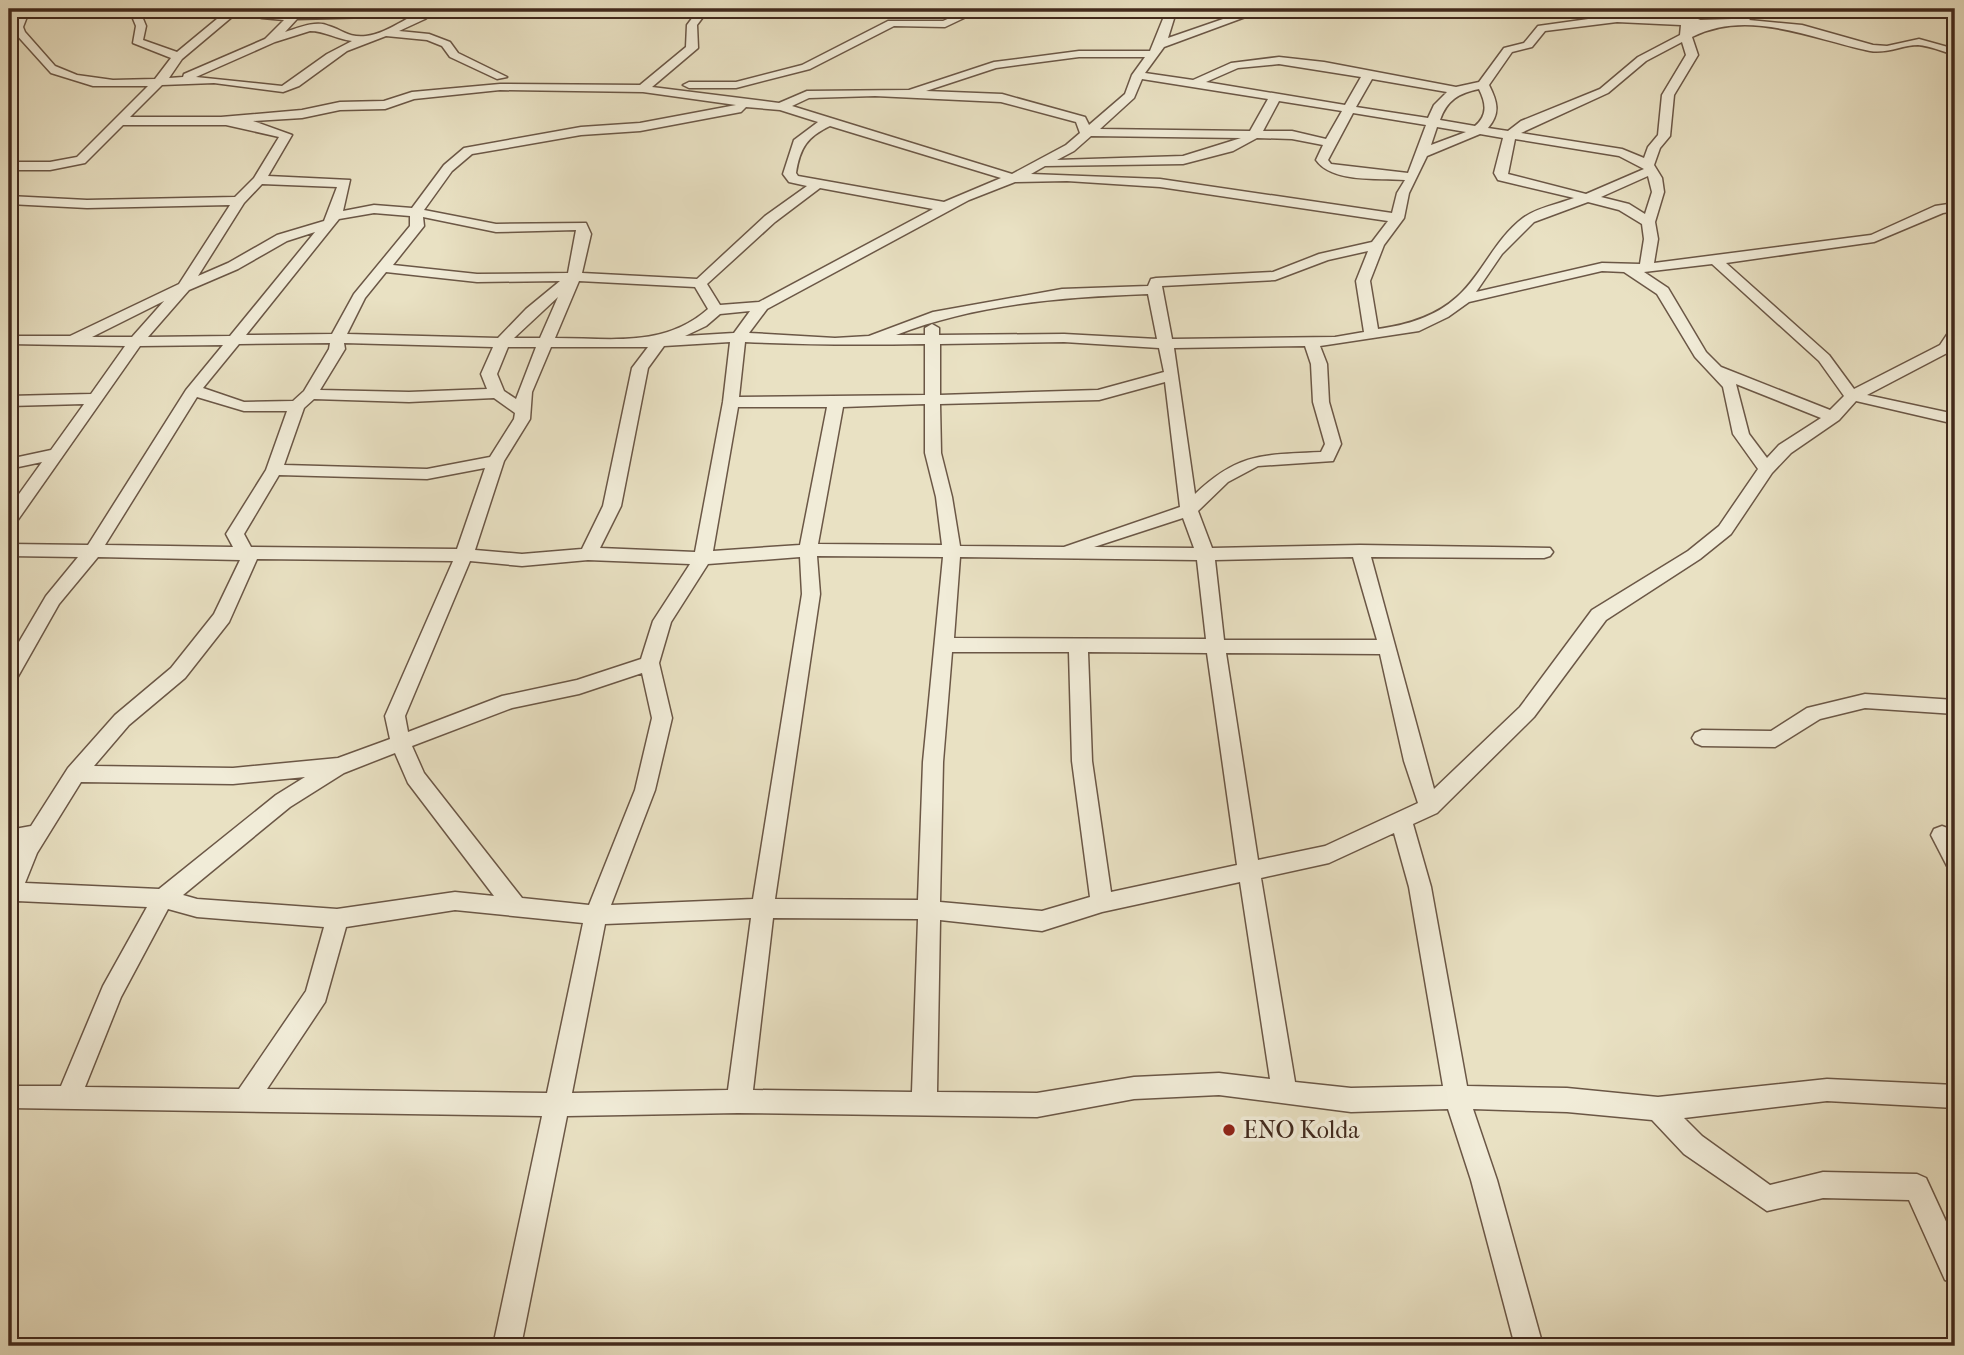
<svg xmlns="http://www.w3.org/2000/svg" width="1964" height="1355" font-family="'IM FELL French Canon',serif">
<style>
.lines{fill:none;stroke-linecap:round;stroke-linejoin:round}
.street-casing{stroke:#6b5746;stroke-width:3}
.street{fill:#f1ecd8;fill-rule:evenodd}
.poi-dot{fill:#8f2418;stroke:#f1ecd8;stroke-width:2.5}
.labels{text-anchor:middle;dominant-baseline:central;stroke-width:7;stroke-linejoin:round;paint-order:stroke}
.near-poi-label{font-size:24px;fill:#41291d;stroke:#f1ecd8;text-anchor:start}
</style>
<rect width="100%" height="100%" fill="#e9e1c3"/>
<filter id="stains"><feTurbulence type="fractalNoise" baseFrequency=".00286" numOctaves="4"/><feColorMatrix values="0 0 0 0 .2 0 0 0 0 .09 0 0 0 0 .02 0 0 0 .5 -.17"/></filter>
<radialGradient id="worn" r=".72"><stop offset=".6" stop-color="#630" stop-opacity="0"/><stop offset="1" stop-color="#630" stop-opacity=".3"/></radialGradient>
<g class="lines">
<defs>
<g id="street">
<path d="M20,9H30L23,27L25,32L55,66L77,75L113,80L155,79L171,58L133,43L136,26L129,9H139L146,26L143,40L177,52L229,9L304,12L409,9L373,17L297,19L285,32C298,28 316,20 329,26C342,30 349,38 366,36C392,33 413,9 438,9L425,19L399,31L429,34L450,42L458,53L507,77L497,79L450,57L442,46L427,40L386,36L347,51L299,86L283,92L214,83L162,85L130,117H221L302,110L340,102L384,101L412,92L500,84L640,85L686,47L687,25L699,9H709L697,25L698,48L652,87L779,103L807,91L909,90L994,62L1079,51H1150L1167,9H1177L1168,38L1252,9H1267L1164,47L1145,73L1193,80L1231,63L1279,57L1324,62L1456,87L1479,82L1504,48L1524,43L1538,26L1617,15L1683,19L1703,9H1713L1710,15L1698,20L1732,19L1752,9H1763L1749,20L1802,25L1873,45L1887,46L1919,39L1955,49V55C1944,52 1930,46 1918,45C1902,45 1888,54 1870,51C1812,39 1748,8 1692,37L1698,55L1674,95L1670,136L1660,148L1654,165L1662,178L1664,192L1655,222L1658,239L1654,263L1871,235L1935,206L1955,203V211L1943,213L1874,242L1726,263L1829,355L1854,389L1940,345L1950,330L1955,329V345L1951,351L1867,395L1955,414V424L1856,401L1839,420L1791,453L1772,473L1731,534L1700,559L1606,620L1534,717L1437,813L1413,824L1431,887L1467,1086L1567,1088L1658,1097L1827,1079L1955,1085V1108L1827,1101L1684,1118L1702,1136L1770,1185L1823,1172L1917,1174L1926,1178L1955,1241V1283L1945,1280L1909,1200L1823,1198L1767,1211L1684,1154L1652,1120L1567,1112L1473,1109L1497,1180L1543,1346H1515L1471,1180L1448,1109L1351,1112L1219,1095L1134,1099L1037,1117L738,1113L567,1116L521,1346H493L542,1116L9,1108V1086H61L103,986L147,907L17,901L9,904V868L18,846L9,848V830L31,826L68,768L115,715L171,668L214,614L240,560L98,557L59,604L16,680L9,682V659L46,596L78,557L9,556V544L88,545L186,390L223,345L140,346L15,524L9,526V508L42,462L9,469V459L51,450L84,404L9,406V396L91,394L125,346L9,344V336H70L179,284L230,205L87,208L9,204V196L87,200L235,197L254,178L279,137L226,125H123L85,163L50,170H9V162H50L77,157L148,86H93L51,73L14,32L13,27ZM239,11L262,18L284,20L265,39L184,74L183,77L169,78L182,59ZM1617,22L1681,25L1680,35L1638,57L1600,89L1521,121L1508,131L1488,128C1501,113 1497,101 1489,85L1512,52L1532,47L1545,31ZM310,31C325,31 336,39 352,41L327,54L282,86L196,77L275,42ZM1682,42L1686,55L1662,95L1658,135L1648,147L1644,158L1622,149L1521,133L1608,93L1646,61ZM1079,57H1145L1132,75L1125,94L1089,125L1085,117L1002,94L926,91L996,68ZM1279,64L1361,77L1345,105L1206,82L1238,68ZM1142,79L1268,99L1250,131L1100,129L1134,98ZM1372,79L1447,92L1434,105L1428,118L1356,107ZM1479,89C1486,103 1488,115 1475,126L1440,120C1447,100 1459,93 1479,89ZM500,90L643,92L736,105L640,123L581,127L464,148L444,165L412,208L374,205L343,211L350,180L268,176L292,135L253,121L302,118L340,110L385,109L414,99ZM875,96L1001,102L1076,122L1080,133L1066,145L1012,174L792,106L809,98ZM1279,101L1342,111L1326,139L1292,131H1263ZM746,107L780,110L818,122L794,140L783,174L789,182L807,186L765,216L697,279L582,273L591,234L586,223L496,224L424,210L452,171L472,154L581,135L640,131L741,112ZM1353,113L1426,125L1408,173L1331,164L1328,160ZM830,126L1001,178L944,202L798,176L796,173C800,148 807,137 830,126ZM1437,127L1466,132L1431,145ZM1480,134L1503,138L1494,173L1498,180L1574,198C1558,204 1536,208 1523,218C1494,240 1482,275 1457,297C1435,317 1407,325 1378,329L1370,281L1384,245L1404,218L1409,193L1427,156ZM1091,136L1241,138L1183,156L1057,160L1074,151ZM1257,138L1292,139L1323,145L1316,160C1332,183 1378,178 1405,180L1397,193L1392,213L1160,179L1031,174L1045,166L1183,164L1233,151ZM1515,139L1619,156L1644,169L1586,194L1508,174ZM1648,176L1652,192L1645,214L1629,204L1601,197ZM1067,181L1160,187L1388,221L1372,242L1319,254L1273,272L1156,278L1151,279L1148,286L1062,289L933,312L869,336L835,338L749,333L767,309L969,200L1015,182ZM262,184L337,187L324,221L277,235L228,263L198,276L244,203ZM820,188L933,209L759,302L720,305L707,284L775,222ZM1588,202L1619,210L1642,224L1644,239L1640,264L1602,263L1476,292L1502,254L1534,222ZM374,213L410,216V226L354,294L332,334L246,335L339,219ZM423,217L496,232L576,230L568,273L477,274L393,265L424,226ZM315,232L230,336L148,337L189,290L238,269L287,241ZM1368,251L1356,281L1364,332L1335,337L1172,339L1162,286L1275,280L1328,260ZM1712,264L1819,361L1844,396L1830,410L1721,367L1706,352L1668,288L1644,272ZM1602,271L1624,272L1657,294L1695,357L1723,387L1733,434L1758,469L1719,526L1688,551L1592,610L1520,707L1434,789L1371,557L1544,558L1550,556L1553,552L1550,548L1360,545L1212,548L1198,511L1228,482L1258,466L1333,461L1341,444L1329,402L1327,364L1320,346L1419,331L1448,317L1469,302ZM386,272L477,282L560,281L526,309L498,338L347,334L365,298ZM579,281L695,287L708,309C664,348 610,338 555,338ZM1148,294L1157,339L1064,334L939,335V328L932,324L925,328V335H896C976,304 1062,297 1148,294ZM558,297L540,338H514ZM164,301L132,337H92ZM750,311L734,333L685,336L706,326L720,314ZM730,342L723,402L695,552L600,548L621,506L648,368L664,346ZM745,342C806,345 865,345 925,344V395L739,397ZM1064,342L1159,348L1164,372L1098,390L940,395V344ZM330,343L329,349L304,391L293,401L244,402L203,388L239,344ZM344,343L493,347L481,374L487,389L409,392L320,390L345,349ZM1305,346L1311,364L1313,402L1325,444L1321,452C1264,455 1239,452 1195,494L1174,348ZM508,347H536L516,399L504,391L497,374ZM551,347H648L632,368L603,506L582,549L522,554L475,550L504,461L530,419L532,392ZM1165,382L1180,507L1064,547L960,546L952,497L941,453L940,404L1099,400ZM1736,384L1821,418L1779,445L1767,458L1749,434ZM197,397L244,411H287L266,470L226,534L233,547L105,545ZM494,398L515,413L514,419L490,457L427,469L284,465L304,408L314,399L409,402ZM925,404V453L936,497L942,545L818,544L843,407ZM738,407H827L800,545L713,551ZM485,468L457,549L251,547L244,534L279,475L427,479ZM1183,518L1194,548L1094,547ZM817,556L943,557L923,762L918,900L775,899L820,594ZM800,557L802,594L753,899L611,905L655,790L672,718L659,663L671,622L708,564ZM960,557L1197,560L1206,639L954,638ZM1353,557L1377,640H1224L1215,560ZM257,559L453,561L385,716L390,739L338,758L233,768L94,766L129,725L185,678L229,622ZM588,560L690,564L653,621L641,659L577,680L502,696L408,732L405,716L470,561L522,566ZM952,652H1069L1072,761L1090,897L1042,911L940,902L943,762ZM1088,652L1207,653L1237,865L1111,892L1092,761ZM1226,653L1380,654L1404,761L1418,803L1325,846L1258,860ZM642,673L652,718L635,790L589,905L522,898L424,773L412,746L512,708L579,694ZM395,753L408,783L494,896L455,892L337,909L197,899L183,895L290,807L344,773ZM305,777L276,795L159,889L25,883L37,853L81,782L233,784ZM1394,833L1409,887L1443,1086L1351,1088L1295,1082L1261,878L1329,863ZM1240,882L1270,1079L1219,1073L1134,1077L1037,1093L937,1092L940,920L1042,931L1102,912ZM168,909L197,917L324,927L306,991L239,1089L85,1087L121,997ZM455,910L583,923L547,1093L267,1089L325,1002L346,927ZM751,918L728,1090L572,1093L605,924ZM773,918L918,919L912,1092L753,1090Z"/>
<polygon points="970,9 983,9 945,27 894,26 810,69 736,88 689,88 683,85 689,82 736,82 802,65 888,21 943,21"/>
<polygon points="1865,694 1955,700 1955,714 1865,708 1820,719 1775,747 1702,746 1695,743 1692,738 1695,733 1702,730 1771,731 1807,708"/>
<polygon points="1942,826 1950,829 1955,840 1955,869 1947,866 1931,835 1934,829"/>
</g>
</defs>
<!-- street casing -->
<use href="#street" class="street-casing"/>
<!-- street -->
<use href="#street" class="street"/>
</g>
<!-- markers -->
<circle class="poi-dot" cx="1229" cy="1130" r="7"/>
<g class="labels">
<!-- near-poi labels -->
<g class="near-poi-label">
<text x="1243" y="1130">ENO Kolda</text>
</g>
</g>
<!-- margin -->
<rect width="1964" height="1355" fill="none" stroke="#e9e1c3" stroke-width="35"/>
<rect x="10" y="10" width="1943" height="1334" fill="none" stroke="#41291d" stroke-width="3.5"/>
<rect x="18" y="18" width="1929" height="1320" fill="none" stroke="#41291d" stroke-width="2"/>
<rect width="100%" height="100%" filter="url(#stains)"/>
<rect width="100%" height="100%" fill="url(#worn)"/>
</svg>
